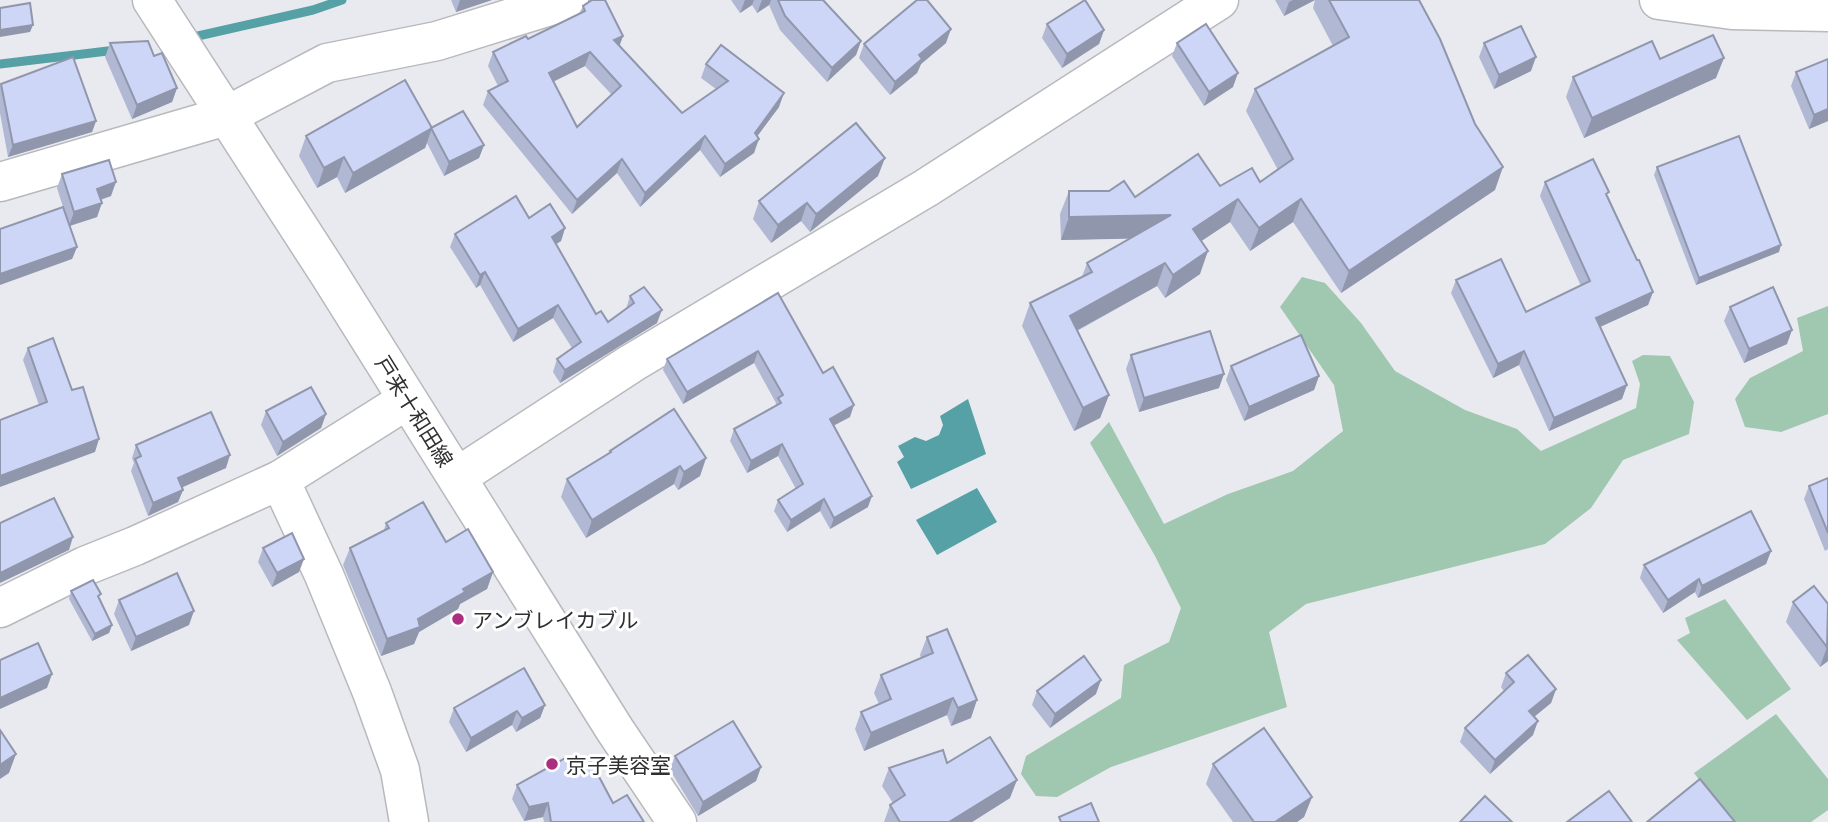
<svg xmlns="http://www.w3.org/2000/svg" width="1828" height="822" font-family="Barlow,'Noto Sans JP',sans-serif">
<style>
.green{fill:#a0c7af}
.water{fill:#55a1a5}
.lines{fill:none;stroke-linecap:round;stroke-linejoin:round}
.stream{stroke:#55a1a5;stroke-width:9}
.minor-casing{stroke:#b7b9bd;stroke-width:41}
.major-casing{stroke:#b7b9bd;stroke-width:41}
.minor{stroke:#fff;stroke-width:38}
.major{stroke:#fff;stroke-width:38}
.wall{fill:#b0b8d4;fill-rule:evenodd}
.shaded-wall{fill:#9096ac}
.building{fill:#cdd6f6;stroke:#9096ac;stroke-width:2;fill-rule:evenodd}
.poi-dot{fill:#ac2e7f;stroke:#fff;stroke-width:2.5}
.labels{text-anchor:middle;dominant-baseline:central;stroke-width:6;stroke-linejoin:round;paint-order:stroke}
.street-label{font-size:21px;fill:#2f2f31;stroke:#fff}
.poi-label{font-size:21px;fill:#2f2f31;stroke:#fff;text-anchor:start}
</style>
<rect width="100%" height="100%" fill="#e9eaef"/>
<!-- green -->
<g class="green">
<polygon points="1302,277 1325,283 1361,323 1395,371 1465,410 1517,429 1541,451 1636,408 1640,384 1632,361 1643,355 1670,356 1694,402 1689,434 1623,460 1591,508 1545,544 1306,604 1269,632 1287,707 1111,767 1057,797 1036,796 1021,774 1026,756 1121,698 1124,665 1169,642 1181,608 1155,556 1090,443 1109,422 1164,524 1228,494 1293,471 1343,431 1334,385 1280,307"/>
<polygon points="1828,306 1828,414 1781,432 1745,427 1735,399 1750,378 1803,351 1797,318"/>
<polygon points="1725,599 1791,689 1747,720 1677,640 1690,633 1685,618"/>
<polygon points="1776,714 1828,779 1828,810 1811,822 1731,822 1694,773"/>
</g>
<!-- water -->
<g class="water">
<polygon points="968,399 986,454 911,489 897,462 904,457 898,446 915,437 926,441 939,435 943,425 940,416"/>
<polygon points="977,488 997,522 937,555 916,520"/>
</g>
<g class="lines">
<!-- stream -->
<g class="stream">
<polyline points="189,38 313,10 342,0"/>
<polyline points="0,64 116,50"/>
</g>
<defs>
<g id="minor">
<polyline points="1659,0 1732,10 1828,12"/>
<polyline points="0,182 226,116 327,63 437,41 569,0"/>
<polyline points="457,477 632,363 926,188 1219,0"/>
<polyline points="280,480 324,575 372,692 400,770 409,822"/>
<polyline points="0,608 85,566 135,546 280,480 407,400"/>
</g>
<polyline id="major" points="152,0 329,274 615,730 677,822"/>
</defs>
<!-- minor casing -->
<use href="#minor" class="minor-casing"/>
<!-- major casing -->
<use href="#major" class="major-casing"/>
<!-- minor -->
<use href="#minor" class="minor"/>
<!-- major -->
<use href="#major" class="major"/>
</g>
<!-- wall -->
<g class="wall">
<polygon points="451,0 492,0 456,12"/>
<polygon points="731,0 823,0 861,41 856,55 827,82 780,30 769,5 757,13 752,5 740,13"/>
<polygon points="1275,0 1315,0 1284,16"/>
<polygon points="1315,0 1419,0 1495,190 1341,293 1293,222 1250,251 1230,222 1201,241 1200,274 1165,298 1157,286 1077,331 1109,395 1100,418 1074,431 1022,326 1030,303 1082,277 1087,263 1130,238 1061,240 1060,214 1069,191 1135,197 1260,182 1278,170 1246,111 1255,89 1333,46 1313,8"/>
<path d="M583,6L623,36L619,46L682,113L716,89L701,78L706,64L779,107L757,136L754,153L720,177L700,150L640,207L617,173L572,214L483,105L488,91L498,86L488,66L493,52L528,39L579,14ZM585,66L612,95L577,127L553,82Z"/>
<polygon points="1047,24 1104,30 1099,44 1062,68 1042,38"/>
<polygon points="110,43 154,56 177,88 172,102 132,119 105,57"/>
<polygon points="946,43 921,64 917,73 890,95 859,58 864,44"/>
<polygon points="1177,43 1233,87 1204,106 1172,56"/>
<polygon points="1484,43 1531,71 1494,89 1479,57"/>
<polygon points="1660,59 1716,78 1584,138 1566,97 1573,77"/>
<polygon points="1796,72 1828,121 1809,129 1791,86"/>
<polygon points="1,84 96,121 92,132 8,157 0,113 0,87"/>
<polygon points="432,127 484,145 479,158 444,176 427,143 425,148 345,193 337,177 317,188 299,156 306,136"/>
<polygon points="1657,167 1779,252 1696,285 1654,175"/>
<polygon points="62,174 111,196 101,200 97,217 70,226 77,247 72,259 63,207 57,188"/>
<polygon points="878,176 810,232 801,221 771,243 753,219 759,201"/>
<polygon points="1545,182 1608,196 1637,260 1653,292 1648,305 1600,327 1622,399 1549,431 1519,365 1493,378 1451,293 1456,280 1526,312 1581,286 1540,196"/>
<polygon points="529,218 565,228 561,241 556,244 596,314 608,322 626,309 630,296 657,323 560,383 553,372 557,359 572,348 553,318 513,342 480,285 476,288 450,247 455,234"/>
<polygon points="778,293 823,373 850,417 833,426 868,507 830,529 820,511 787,532 774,511 778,500 796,489 778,456 747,473 730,441 734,429 775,407 776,403 754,363 683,404 663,370 667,359"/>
<polygon points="1730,307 1787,344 1744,363 1724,321"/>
<polygon points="28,348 95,452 39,405 23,360"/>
<polygon points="1131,355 1219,388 1139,412 1126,369"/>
<polygon points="1231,366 1319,376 1314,390 1244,421 1226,380"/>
<polygon points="266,411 326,414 321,428 277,456 261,425"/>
<polygon points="136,445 226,468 182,487 183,490 178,502 148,516 131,471 134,463 132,458"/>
<polygon points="610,451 706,458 700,476 678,490 674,484 586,538 561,497 567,479 609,454"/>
<polygon points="1828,478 1828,549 1825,551 1804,499 1809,486"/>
<polygon points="386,523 446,542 493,572 487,589 460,604 458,609 419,632 414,644 381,656 343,565 350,548 384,530"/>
<polygon points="263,548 299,572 272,587 258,562"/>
<polygon points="1771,551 1766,564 1698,598 1695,592 1663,613 1640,578 1644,565"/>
<polygon points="71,591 99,600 112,625 109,633 92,641 69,599"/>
<polygon points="119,600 189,625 131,651 114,614"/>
<polygon points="1793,602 1828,604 1828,661 1820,667 1786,622"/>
<polygon points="927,637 971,718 951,726 947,715 864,751 855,729 861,712 879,704 874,693 881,675 921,658 920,655"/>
<polygon points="1506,673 1556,689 1551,703 1534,717 1533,735 1490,774 1460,742 1465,728 1504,691 1501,687"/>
<polygon points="1037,691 1096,694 1050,728 1032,705"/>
<polygon points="545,705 540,718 516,732 512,725 466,752 449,722 454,708"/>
<polygon points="675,756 761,767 756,781 698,816 670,770"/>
<polygon points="574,764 613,803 644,822 544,822 543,817 524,821 512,799 517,785"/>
<polygon points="1213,764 1312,797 1304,817 1297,822 1233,822 1206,784"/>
<polygon points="889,768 1010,798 972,822 884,822 890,805 893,803 882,786"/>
</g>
<!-- shaded-wall -->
<g class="shaded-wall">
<polygon points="460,0 492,0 456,12"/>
<polygon points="745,0 754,0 752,5 740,13"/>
<polygon points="762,0 771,0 769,5 757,13"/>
<polygon points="1293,0 1315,0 1284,16 1289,2"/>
<polygon points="33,25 30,32 0,37 0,30"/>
<polygon points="951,29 946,43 921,64 917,73 890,95 895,82 919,55"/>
<polygon points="1104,30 1099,44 1062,68 1067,54"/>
<polygon points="623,36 618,50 614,40"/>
<polygon points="861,41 856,55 827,82 832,68"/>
<polygon points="590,52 585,66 544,86 549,73"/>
<polygon points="1536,57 1531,71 1494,89 1499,75"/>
<polygon points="1724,58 1716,78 1584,138 1592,118"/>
<polygon points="1238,73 1233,87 1204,106 1209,92"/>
<polygon points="177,88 172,102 132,119 137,105"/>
<polygon points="784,93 779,107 750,146 759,139 754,153 720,177 725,164 755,133"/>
<polygon points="1828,109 1828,121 1809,129 1814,115"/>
<polygon points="96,121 92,132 8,157 13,145"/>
<polygon points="432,128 425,148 345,193 353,173"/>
<polygon points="705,136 700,150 640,207 645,193"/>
<polygon points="484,145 479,158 444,176 449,162"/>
<polygon points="344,157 337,177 317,188 324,168"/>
<polygon points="885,158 878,176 810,232 816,214"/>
<polygon points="622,159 617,173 572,214 577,200"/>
<polygon points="1503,167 1495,190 1341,293 1349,271"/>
<polygon points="116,182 111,196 92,202 97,189"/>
<polygon points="1238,199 1230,222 1185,252 1193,229"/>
<polygon points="1301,199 1293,222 1250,251 1259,228"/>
<polygon points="102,203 97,217 69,226 74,212"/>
<polygon points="807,203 801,221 771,243 778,225"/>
<polygon points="1171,215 1163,238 1061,240 1069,217"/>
<polygon points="565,228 561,241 547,250 552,237"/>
<polygon points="1781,245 1779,252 1696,285 1699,278"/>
<polygon points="77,247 72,259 0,285 0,274"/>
<polygon points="1208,251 1200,274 1165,298 1173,275"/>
<polygon points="1165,263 1157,286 1061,339 1070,316"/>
<polygon points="485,272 480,285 476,288 480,275"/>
<polygon points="1653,292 1648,305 1591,331 1596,318"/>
<polygon points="558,305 553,318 513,342 518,329"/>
<polygon points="662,310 657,323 560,383 565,370"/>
<polygon points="1792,330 1787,344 1744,363 1749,349"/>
<polygon points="758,351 754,363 683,404 687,392"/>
<polygon points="1524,351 1519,365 1493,378 1498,364"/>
<polygon points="1224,374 1219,388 1139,412 1144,398"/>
<polygon points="1319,376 1314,390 1244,421 1249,407"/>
<polygon points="1627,385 1622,399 1549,431 1554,418"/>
<polygon points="1109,395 1100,418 1074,431 1083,408"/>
<polygon points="854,405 850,417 825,430 830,419"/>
<polygon points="326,414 321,428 277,456 283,442"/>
<polygon points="99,439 95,452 0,487 0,476"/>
<polygon points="782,444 778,456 747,473 751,461"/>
<polygon points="230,455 226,468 174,491 178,478"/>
<polygon points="706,458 700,476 678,490 684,472"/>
<polygon points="680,466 674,484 586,538 592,520"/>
<polygon points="183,490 178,502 148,516 153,503"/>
<polygon points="872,496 868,507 830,529 834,518"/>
<polygon points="824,499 820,511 787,532 791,520"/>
<polygon points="73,537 69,550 0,583 0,573"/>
<polygon points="1771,551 1766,564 1698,598 1702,586"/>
<polygon points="304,559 299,572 272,587 277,573"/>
<polygon points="493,572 487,589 460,604 458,609 419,632 414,644 381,656 387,639 463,589"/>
<polygon points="1699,579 1695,592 1663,613 1668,600"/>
<polygon points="194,611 189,625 131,651 136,637"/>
<polygon points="112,625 109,633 92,641 95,634"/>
<polygon points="1828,646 1828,661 1820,667 1827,647"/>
<polygon points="52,674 47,688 0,709 0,698"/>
<polygon points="1101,680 1096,694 1050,728 1055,714"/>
<polygon points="1556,689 1551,703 1524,725 1529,711"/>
<polygon points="953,698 947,715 864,751 871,733"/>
<polygon points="977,700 971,718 951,726 958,708"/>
<polygon points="545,705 540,718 516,732 522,718"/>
<polygon points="517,711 512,725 466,752 471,738"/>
<polygon points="1538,721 1533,735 1490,774 1495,760"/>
<polygon points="16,754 9,773 0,779 0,765"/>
<polygon points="761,767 756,781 698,816 703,802"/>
<polygon points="1017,780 1010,798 972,822 949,822"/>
<polygon points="1312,797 1304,817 1297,822 1275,822"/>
<polygon points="548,803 543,817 524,821 529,807"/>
</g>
<!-- building -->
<g class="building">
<path d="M592,0H605L623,36L614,40L682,113L728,81L706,64L721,45L784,93L755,133L759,139L725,164L705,136L645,193L622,159L577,200L488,91L508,81L493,52L526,36L528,39L585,11L583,6ZM590,52L621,86L577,127L549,73Z"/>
<polygon points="778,0 823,0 861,41 832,68 785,16"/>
<polygon points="917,0 927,0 951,29 919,55 922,59 895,82 864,44"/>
<polygon points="1085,0 1104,30 1067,54 1047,24"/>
<polygon points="1329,0 1419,0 1440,39 1475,124 1503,167 1349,271 1301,199 1259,228 1238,199 1193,229 1208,251 1173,275 1165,263 1070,316 1109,395 1083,408 1030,303 1092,272 1087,263 1171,215 1069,217 1069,191 1109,191 1124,181 1135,197 1198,154 1220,186 1252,168 1260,182 1293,159 1255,89 1349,37"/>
<polygon points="30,3 33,25 0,30 0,8"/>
<polygon points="1206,24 1238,73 1209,92 1177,43"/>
<polygon points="1521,26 1536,57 1499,75 1484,43"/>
<polygon points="1713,35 1724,58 1592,118 1573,77 1652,41 1660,59"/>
<polygon points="148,41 154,56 162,53 177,88 137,105 110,43"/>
<polygon points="73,57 96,121 13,145 1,84"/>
<polygon points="1828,59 1828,109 1814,115 1796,72"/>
<polygon points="405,80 432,128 353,173 344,157 324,168 306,136"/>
<polygon points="463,111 484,145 449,162 431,128"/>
<polygon points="856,123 885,158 818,213 816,214 807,203 778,225 759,201"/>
<polygon points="1739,136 1781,245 1699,278 1657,167"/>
<polygon points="1593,159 1609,192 1606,194 1637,260 1639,260 1653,292 1596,318 1627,385 1554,418 1524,351 1498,364 1456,280 1501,259 1526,312 1590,281 1545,182"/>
<polygon points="109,160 116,182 97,189 102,203 74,212 62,174"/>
<polygon points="516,196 529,218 550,204 565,228 552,237 596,314 601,311 608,322 634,303 630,296 644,287 662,310 565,370 557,359 581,342 558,305 518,329 485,272 480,275 455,234"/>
<polygon points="63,207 77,247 0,274 0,229"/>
<polygon points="1773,287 1792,330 1749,349 1730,307"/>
<polygon points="778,293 823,373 833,367 854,405 830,419 872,496 834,518 824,499 791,520 778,500 803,484 782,444 751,461 734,429 781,403 778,398 783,395 758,351 687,392 667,359"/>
<polygon points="1210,331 1224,374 1144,398 1131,355"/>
<polygon points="1301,335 1319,376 1249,407 1231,366"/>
<polygon points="53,338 72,390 83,387 99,439 0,476 0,420 47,402 28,348"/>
<polygon points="311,387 326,414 283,442 266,411"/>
<polygon points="674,409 706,458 684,472 680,466 592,520 567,479 611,452 610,451"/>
<polygon points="211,412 230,455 178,478 183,490 153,503 135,459 141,456 136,445"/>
<polygon points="1828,478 1828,533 1809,486"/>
<polygon points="54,498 73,537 0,573 0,523"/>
<polygon points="423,502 446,542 468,529 493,572 463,589 465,592 418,619 420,627 387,639 350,548 389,528 386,523"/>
<polygon points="1751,511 1771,551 1702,586 1699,579 1668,600 1644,565"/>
<polygon points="292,533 304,559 277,573 263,548"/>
<polygon points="177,573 194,611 136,637 119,600"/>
<polygon points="93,580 101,594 98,596 112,625 95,634 71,591"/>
<polygon points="1814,586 1828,604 1827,647 1793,602"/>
<polygon points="947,629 977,700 958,708 953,698 871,733 861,712 891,699 881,675 933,653 927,637"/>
<polygon points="38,643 52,674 0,698 0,660"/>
<polygon points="1528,655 1556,689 1529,711 1538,721 1495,760 1465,728 1514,682 1506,673"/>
<polygon points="1084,656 1101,680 1055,714 1037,691"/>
<polygon points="524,668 545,705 522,718 517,711 471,738 454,708"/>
<polygon points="733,721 761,767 703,802 675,756"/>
<polygon points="1264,728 1312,797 1275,822 1254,822 1213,764"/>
<polygon points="0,730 16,754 0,765"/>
<polygon points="990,737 1017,780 949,822 900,822 890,805 905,795 889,768 943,750 947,763"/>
<polygon points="569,756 574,764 588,756 613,803 627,795 644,822 551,822 548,803 529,807 517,785"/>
<polygon points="1700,779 1735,822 1647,822"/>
<polygon points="1609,791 1632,822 1567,822"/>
<polygon points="1485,796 1512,822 1460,822"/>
<polygon points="1091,803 1099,822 1061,822 1059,817"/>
</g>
<!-- markers -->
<g class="poi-dot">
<circle cx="458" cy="619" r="7"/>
<circle cx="552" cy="764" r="7"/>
</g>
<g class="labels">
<!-- street labels -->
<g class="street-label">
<text transform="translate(415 411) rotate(58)">戸来十和田線</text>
</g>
<!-- poi labels -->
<g class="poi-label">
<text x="472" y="619">アンブレイカブル</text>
<text x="566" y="764">京子美容室</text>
</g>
</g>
</svg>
